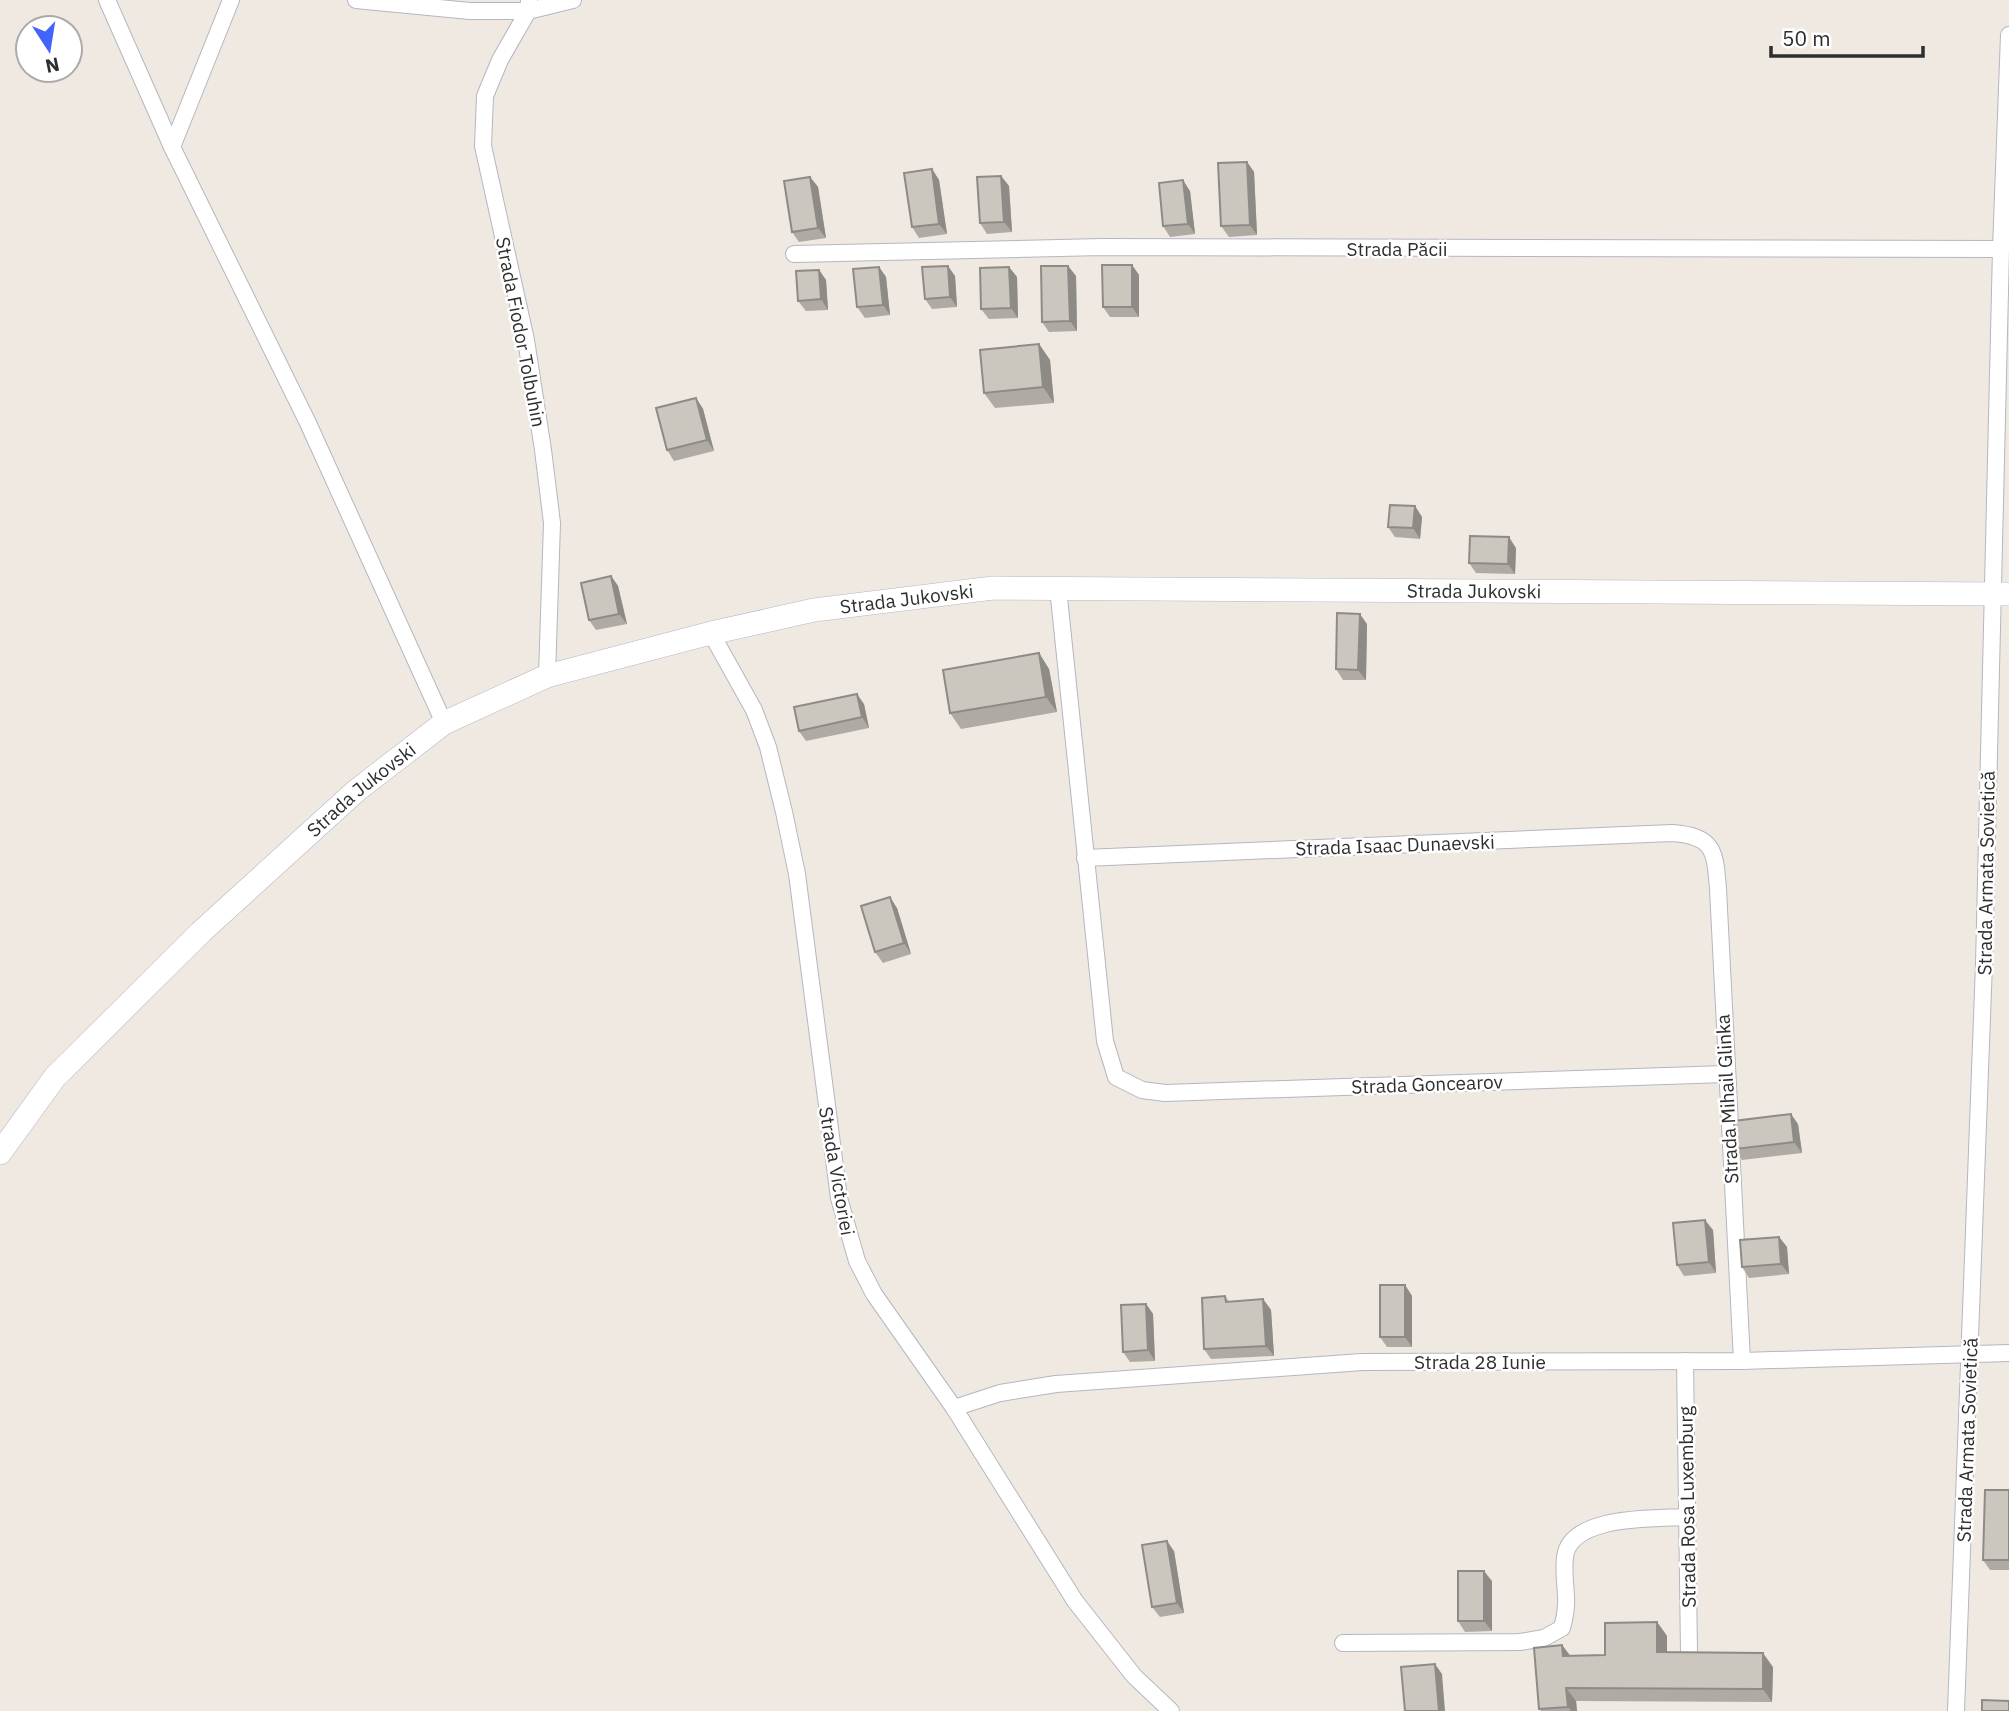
<svg xmlns="http://www.w3.org/2000/svg" width="2009" height="1711" font-family="'IBM Plex Sans',sans-serif">
<style>
.lines{fill:none;stroke-linecap:round;stroke-linejoin:round}
.minor-casing{stroke:#b4b7c1;stroke-width:18}
.secondary-casing{stroke:#b4b7c1;stroke-width:24}
.minor{stroke:#fff;stroke-width:16}
.secondary{stroke:#fff;stroke-width:23}
.wall{fill:#afaba4}
.shaded-wall{fill:#8e8b86}
.building{fill:#cbc7bf;stroke:#8e8b86;stroke-width:2}
.labels{text-anchor:middle;dominant-baseline:central;stroke-width:5;stroke-linejoin:round;paint-order:stroke}
.street-label{font-size:19px;fill:#2e2e2e;stroke:#fff}
</style>
<rect width="100%" height="100%" fill="#efe9e1"/>
<g class="lines">
<defs>
<g id="minor">
<polyline points="107,0 172,147 308,423 444,723"/>
<polyline points="356,0 470,11 528,11 573,0"/>
<polyline points="529,0 528,11 500,60 485,96 483,146 526,340 543,450 552,523 547,676"/>
<polyline points="172,147 231,0"/>
<polyline points="794,254 1103,247 2001,249"/>
<polyline points="1058,588 1105,1041 1116,1077 1142,1090 1165,1093 1725,1074"/>
<polyline points="711,633 754,710 768,747 784,812 797,874 839,1198 857,1261 874,1294 954,1408 1075,1601 1134,1676 1171,1711"/>
<path d="M1085,858L1672,833C1715,836 1715,852 1718,889L1742,1361"/>
<polyline points="1685,1361 1689,1653"/>
<polyline points="954,1408 1000,1393 1056,1384 1362,1362 1742,1361 2009,1353"/>
<path d="M1343,1643L1520,1642L1544,1638L1562,1628C1571,1597 1562,1585 1565,1557C1570,1515 1654,1519 1686,1517"/>
<polyline points="1956,1711 1984,964 2001,249 2009,35"/>
</g>
<g id="secondary">
<path id="s1" d="M0,1153L55,1077L201,932L356,791L444,723L547,676L711,633L814,610L993,588L2009,594"/>
</g>
</defs>
<!-- minor casing -->
<use href="#minor" class="minor-casing"/>
<!-- secondary casing -->
<use href="#secondary" class="secondary-casing"/>
<!-- minor -->
<use href="#minor" class="minor"/>
<!-- secondary -->
<use href="#secondary" class="secondary"/>
</g>
<!-- wall -->
<g class="wall">
<polygon points="1247,162 1254,172 1257,235 1229,237 1221,226"/>
<polygon points="932,169 939,180 947,234 919,238 912,227"/>
<polygon points="1001,176 1009,186 1012,232 987,234 980,223"/>
<polygon points="810,177 818,187 826,238 799,242 792,232"/>
<polygon points="1190,191 1195,234 1170,237 1163,226"/>
<polygon points="1132,265 1139,275 1139,317 1110,317 1103,307"/>
<polygon points="1068,266 1076,276 1077,331 1049,332 1042,322"/>
<polygon points="879,267 886,277 890,315 865,318 857,307"/>
<polygon points="1009,267 1017,277 1018,318 989,319 981,309"/>
<polygon points="819,270 826,280 828,310 806,311 798,301"/>
<polygon points="955,276 957,307 932,309 925,299"/>
<polygon points="1039,344 1050,360 1054,403 995,408 984,393"/>
<polygon points="696,398 703,409 714,451 674,461 667,450"/>
<polygon points="1415,506 1422,517 1420,539 1395,537 1388,527"/>
<polygon points="1516,548 1515,574 1476,573 1469,563"/>
<polygon points="611,576 618,586 627,624 596,630 589,620"/>
<polygon points="1367,624 1366,680 1343,680 1336,669"/>
<polygon points="1039,653 1049,669 1057,712 961,729 950,713"/>
<polygon points="864,704 869,728 806,741 799,731"/>
<polygon points="897,908 911,954 883,963 875,952"/>
<polygon points="1798,1124 1802,1153 1742,1160 1735,1149"/>
<polygon points="1713,1230 1716,1273 1684,1276 1677,1265"/>
<polygon points="1779,1237 1787,1247 1789,1274 1749,1278 1742,1267"/>
<polygon points="1405,1285 1412,1296 1412,1347 1387,1347 1380,1337"/>
<polygon points="1225,1296 1229,1302 1263,1299 1271,1310 1274,1356 1211,1359 1204,1349"/>
<polygon points="1146,1304 1153,1314 1155,1361 1130,1362 1123,1352"/>
<polygon points="2009,1490 2009,1570 1990,1570 1983,1560"/>
<polygon points="1174,1551 1184,1613 1160,1617 1152,1607"/>
<polygon points="1492,1581 1492,1631 1465,1632 1458,1621"/>
<polygon points="1657,1622 1667,1636 1667,1652 1773,1667 1772,1702 1576,1701 1577,1711 1541,1711 1539,1709 1562,1645 1570,1655 1605,1655"/>
</g>
<!-- shaded-wall -->
<g class="shaded-wall">
<polygon points="1247,162 1254,172 1257,235 1250,225"/>
<polygon points="932,169 939,180 947,234 939,224"/>
<polygon points="1001,176 1009,186 1012,232 1004,222"/>
<polygon points="810,177 818,187 826,238 818,228"/>
<polygon points="1183,180 1190,191 1195,234 1188,224"/>
<polygon points="1132,265 1139,275 1139,317 1132,307"/>
<polygon points="948,266 955,276 957,307 950,297"/>
<polygon points="1068,266 1076,276 1077,331 1070,321"/>
<polygon points="879,267 886,277 890,315 883,305"/>
<polygon points="1009,267 1017,277 1018,318 1011,308"/>
<polygon points="819,270 826,280 828,310 821,299"/>
<polygon points="1039,344 1050,360 1054,403 1043,387"/>
<polygon points="696,398 703,409 714,451 707,440"/>
<polygon points="1415,506 1422,517 1420,539 1413,528"/>
<polygon points="1509,537 1516,548 1515,574 1508,564"/>
<polygon points="611,576 618,586 627,624 619,614"/>
<polygon points="1360,614 1367,624 1366,680 1358,670"/>
<polygon points="1039,653 1049,669 1057,712 1046,697"/>
<polygon points="857,694 864,704 869,728 862,717"/>
<polygon points="890,897 897,908 911,954 904,943"/>
<polygon points="1791,1114 1798,1124 1802,1153 1794,1142"/>
<polygon points="1705,1220 1713,1230 1716,1273 1709,1262"/>
<polygon points="1779,1237 1787,1247 1789,1274 1781,1264"/>
<polygon points="1405,1285 1412,1296 1412,1347 1405,1337"/>
<polygon points="1263,1299 1271,1310 1274,1356 1266,1346"/>
<polygon points="1146,1304 1153,1314 1155,1361 1148,1350"/>
<polygon points="1167,1541 1174,1551 1184,1613 1177,1603"/>
<polygon points="1484,1571 1492,1581 1492,1631 1484,1621"/>
<polygon points="1657,1622 1667,1636 1667,1666 1657,1652"/>
<polygon points="1562,1645 1572,1659 1563,1656"/>
<polygon points="1763,1653 1773,1667 1772,1702 1763,1689"/>
<polygon points="1435,1664 1442,1674 1445,1711 1439,1711"/>
<polygon points="1566,1688 1576,1701 1577,1711 1571,1711 1568,1707"/>
</g>
<!-- building -->
<g class="building">
<polygon points="1247,162 1250,225 1221,226 1218,163"/>
<polygon points="932,169 939,224 912,227 904,173"/>
<polygon points="1001,176 1004,222 980,223 977,177"/>
<polygon points="810,177 818,228 792,232 784,181"/>
<polygon points="1183,180 1188,224 1163,226 1159,183"/>
<polygon points="1102,265 1132,265 1132,307 1103,307"/>
<polygon points="948,266 950,297 925,299 922,267"/>
<polygon points="1041,266 1068,266 1070,321 1042,322"/>
<polygon points="879,267 883,305 857,307 853,269"/>
<polygon points="1009,267 1011,308 981,309 980,268"/>
<polygon points="819,270 821,299 798,301 796,271"/>
<polygon points="1039,344 1043,387 984,393 980,350"/>
<polygon points="696,398 707,440 667,450 656,408"/>
<polygon points="1390,505 1415,506 1413,528 1388,527"/>
<polygon points="1470,536 1509,537 1508,564 1469,563"/>
<polygon points="611,576 619,614 589,620 581,583"/>
<polygon points="1337,613 1360,614 1358,670 1336,669"/>
<polygon points="1039,653 1046,697 950,713 943,670"/>
<polygon points="857,694 862,717 799,731 794,707"/>
<polygon points="890,897 904,943 875,952 861,906"/>
<polygon points="1791,1114 1794,1142 1735,1149 1734,1121"/>
<polygon points="1705,1220 1709,1262 1677,1265 1673,1223"/>
<polygon points="1779,1237 1781,1264 1742,1267 1740,1240"/>
<rect x="1380" y="1285" width="25" height="52"/>
<polygon points="1225,1296 1226,1302 1263,1299 1266,1346 1204,1349 1202,1298"/>
<polygon points="1146,1304 1148,1350 1123,1352 1121,1305"/>
<polygon points="1985,1490 2009,1490 2009,1560 1983,1560"/>
<polygon points="1167,1541 1177,1603 1152,1607 1142,1545"/>
<rect x="1458" y="1571" width="26" height="50"/>
<polygon points="1657,1622 1657,1652 1763,1653 1763,1689 1566,1688 1568,1707 1539,1709 1534,1648 1562,1645 1563,1656 1605,1655 1605,1623"/>
<polygon points="1435,1664 1439,1711 1405,1711 1401,1667"/>
<polygon points="1982,1700 2009,1701 2009,1711 1982,1711"/>
</g>
<g class="labels">
<!-- street labels -->
<g class="street-label">
<text x="1397" y="249">Strada Păcii</text>
<text transform="translate(521 332) rotate(79)">Strada Fiodor Tolbuhin</text>
<text stroke="none"><textPath href="#s1" startOffset="1670">Strada Jukovski</textPath></text>
<text stroke="none"><textPath href="#s1" startOffset="1102">Strada Jukovski</textPath></text>
<text stroke="none"><textPath href="#s1" startOffset="514">Strada Jukovski</textPath></text>
<text transform="translate(1395 845) rotate(-2)">Strada Isaac Dunaevski</text>
<text transform="translate(1986 873) rotate(-89)">Strada Armata Sovietică</text>
<text transform="translate(1427 1084) rotate(-2)">Strada Goncearov</text>
<text transform="translate(1727 1099) rotate(-93)">Strada Mihail Glinka</text>
<text transform="translate(837 1171) rotate(80)">Strada Victoriei</text>
<text x="1480" y="1362">Strada 28 Iunie</text>
<text transform="translate(1967 1440) rotate(-88)">Strada Armata Sovietică</text>
<text transform="translate(1687 1507) rotate(-91)">Strada Rosa Luxemburg</text>
</g>
</g>
<!-- north arrow -->
<g transform="translate(49 49) rotate(168)"><circle r="33" fill="#ffffff" stroke="#ababab" stroke-width="2"/>
<path d="M0-5L12 26L0 18L-12 26Z" fill="#4264fb"/>
<text y="-10" font-size="19" font-weight="bold" text-anchor="middle" fill="#2e2e2e">N</text>
</g>
<!-- scale -->
<path d="M1771 46v10h152v-10" fill="none" stroke="#2e2e2e" stroke-width="3.5"/>
<text x="1782" y="46" font-size="21" fill="#2e2e2e" stroke="#ffffff" stroke-width="5" paint-order="stroke">50 m</text>
</svg>
